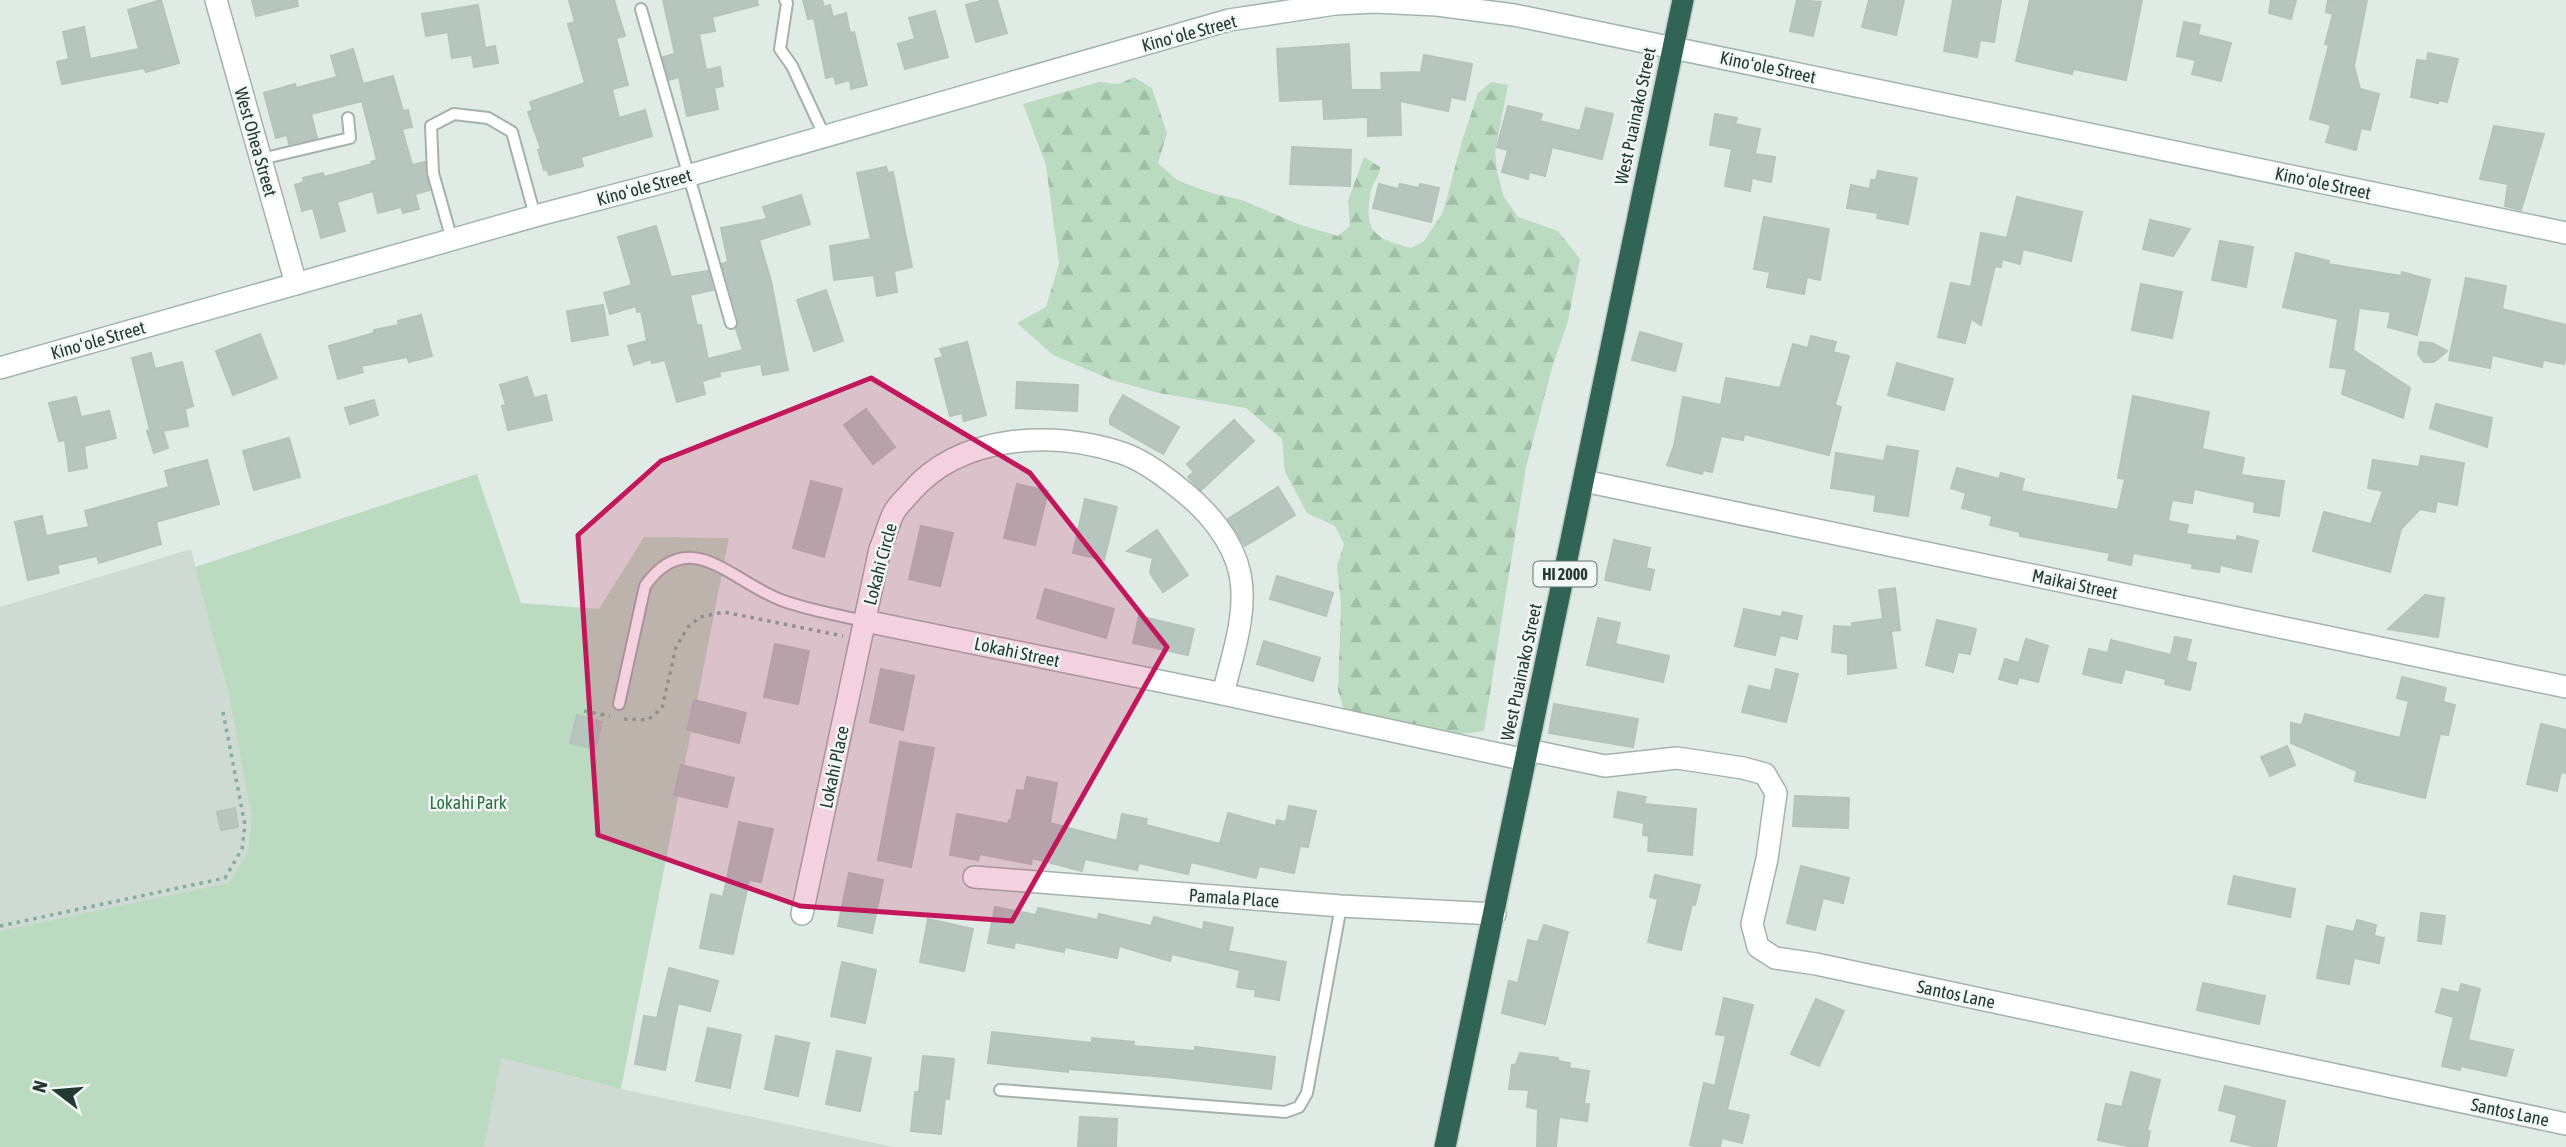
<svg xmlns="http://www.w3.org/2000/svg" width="2566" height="1147" font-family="'Asap Condensed',sans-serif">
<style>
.built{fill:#cfdad4}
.green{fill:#bbdbc1}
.forest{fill:url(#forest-firs)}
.building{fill:#b6c5be;stroke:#b4c4bc;stroke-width:2}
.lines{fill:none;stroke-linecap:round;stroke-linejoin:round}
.lane-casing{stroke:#a4b2ac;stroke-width:14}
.street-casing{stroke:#a4b2ac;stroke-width:24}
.secondary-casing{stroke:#a0b6ac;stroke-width:24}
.highway-casing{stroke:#c1c8c6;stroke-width:24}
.path{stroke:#83ad9c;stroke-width:3.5;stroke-dasharray:3.5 5;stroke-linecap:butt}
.lane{stroke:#fff;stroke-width:10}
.street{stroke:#fff;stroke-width:21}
.secondary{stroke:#fff;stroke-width:21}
.highway{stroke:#306555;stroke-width:21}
.marked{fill:#c2185b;fill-opacity:0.2;stroke:#c2185b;stroke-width:5;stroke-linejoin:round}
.labels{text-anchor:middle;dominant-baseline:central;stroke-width:5;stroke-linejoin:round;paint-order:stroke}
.shield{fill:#f1f7f4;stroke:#60736c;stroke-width:2}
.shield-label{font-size:16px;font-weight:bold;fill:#223a32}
.street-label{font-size:18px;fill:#223a32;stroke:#f1f7f4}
.park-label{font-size:18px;fill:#2f6f42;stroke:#f1f7f4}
</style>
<defs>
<pattern id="forest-firs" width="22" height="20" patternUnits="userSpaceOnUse" patternTransform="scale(1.75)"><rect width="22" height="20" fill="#bbdbc1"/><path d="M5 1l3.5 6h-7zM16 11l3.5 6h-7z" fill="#a0bda6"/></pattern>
</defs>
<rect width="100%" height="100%" fill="#e1ebe6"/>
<!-- built -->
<polygon class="built" points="191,549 309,1008 621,1089 894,1147 0,1147 0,607"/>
<!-- green -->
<polygon class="green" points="477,474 521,603 599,609 644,537 729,538 621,1089 501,1058 484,1147 0,1147 0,931 229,883 248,853 252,818 230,700 195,567"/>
<!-- forest -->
<path class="forest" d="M1134,77L1152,88L1167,133L1158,163L1177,180L1211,193L1242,200L1298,224L1338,236L1350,226L1348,201L1364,157L1380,167C1380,176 1375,179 1372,187C1370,192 1370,199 1369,204C1365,237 1385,240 1411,248L1424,241L1443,212L1462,141L1478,93L1491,82L1508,85L1495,152L1497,172L1504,197L1518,217L1558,231L1580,259L1568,321L1552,368L1526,467L1484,731L1460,734L1345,714L1338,690L1341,604L1337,566L1344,544L1335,526L1307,513L1285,472L1282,439L1246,408L1159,393L1112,380L1053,355L1017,323L1046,307L1059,264L1046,165L1023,104L1099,82L1119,84Z"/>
<!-- building -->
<g class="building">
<polygon points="161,0 179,63 146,72 144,68 62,84 57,62 69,59 63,32 84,27 90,59 139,49 128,10"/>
<polygon points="252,0 297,0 298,6 256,16"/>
<polygon points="569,0 614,0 625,36 616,38 628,85 612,89 619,118 645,110 652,136 581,157 583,166 549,175 547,169 544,170 538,150 541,149 528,112 533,110 530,102 585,83 568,24 575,22"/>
<polygon points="663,0 757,0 758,5 712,17 715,31 699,34 706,70 720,67 723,86 714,88 718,109 687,116 679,77 669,80 663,57 675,54"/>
<polygon points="803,0 822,0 824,7 830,5 833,17 846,13 850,33 854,32 867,85 851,89 850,80 836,84 834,76 826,78 814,18 808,19"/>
<polygon points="984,0 997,0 1007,33 976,42 966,5"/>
<polygon points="1797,0 1821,2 1813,36 1790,31"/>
<polygon points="1869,0 1904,0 1896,35 1862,27"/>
<polygon points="1953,0 2001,0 1994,42 1980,40 1977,57 1944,51"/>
<polygon points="2030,0 2142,0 2126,80 2073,69 2072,74 2016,61"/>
<polygon points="2271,0 2296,0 2291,19 2269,13"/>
<polygon points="2328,0 2367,0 2354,66 2360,89 2379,94 2370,130 2361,128 2356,150 2326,142 2331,125 2310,119 2329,45 2325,44 2333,14 2326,12"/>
<polygon points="478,5 485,48 495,46 498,63 474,67 472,55 452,58 448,32 426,36 422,14"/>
<polygon points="935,11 948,57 905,69 898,44 915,39 909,18"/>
<polygon points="2184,22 2200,25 2198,35 2231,43 2221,81 2192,74 2196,60 2177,56"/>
<polygon points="1349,44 1351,90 1382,90 1381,73 1421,72 1424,55 1472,64 1465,100 1451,97 1448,111 1400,101 1401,135 1368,136 1368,117 1324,119 1323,99 1280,101 1277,49"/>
<polygon points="353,49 363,84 393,76 403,111 408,110 412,127 402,129 412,165 425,162 430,190 415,194 419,209 403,213 401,207 378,213 373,191 337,202 345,231 321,238 313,208 302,211 295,185 304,182 303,178 323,173 324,177 372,164 371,162 377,160 362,101 311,114 317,138 289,144 287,135 276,138 264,93 295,84 296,88 337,77 331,56"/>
<polygon points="2428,53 2458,59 2447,102 2439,100 2438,103 2411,97 2417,60 2427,61"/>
<polygon points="1508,106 1542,114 1540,121 1580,131 1586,108 1613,114 1602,159 1552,147 1545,176 1529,172 1528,179 1502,172 1508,150 1497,147"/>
<polygon points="1715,114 1737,118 1735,124 1760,129 1755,154 1775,157 1771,182 1752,178 1750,191 1725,186 1732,149 1710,145"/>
<polygon points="2494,126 2544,134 2521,210 2505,206 2508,184 2480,179"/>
<polygon points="1292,147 1351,150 1350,186 1290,184"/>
<polygon points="886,167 888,173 893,172 912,267 894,271 897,292 877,296 874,275 834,280 830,246 871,239 857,173"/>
<polygon points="1878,171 1917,178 1908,224 1877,218 1878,213 1847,208 1851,185 1870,189 1871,180 1876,180"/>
<polygon points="1379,184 1398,189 1400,184 1419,188 1420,184 1439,188 1431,222 1373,208"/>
<polygon points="801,195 810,224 759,240 771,281 788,370 763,375 761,364 719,372 720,376 702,381 705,394 677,402 665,360 652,363 651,359 634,365 628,346 647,341 641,311 637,312 636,306 610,314 604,293 632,285 618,237 656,226 671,277 708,271 713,290 690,295 697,326 701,325 708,359 743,350 736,329 739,321 722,264 728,262 721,228 767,219 763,207"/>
<polygon points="2017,197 2082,212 2071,261 2023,249 2020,264 2002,259 2001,267 1995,266 1981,325 1971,319 1965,343 1938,337 1951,283 1971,287 1981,233 2007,238"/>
<polygon points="1764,217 1829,229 1820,280 1807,277 1804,294 1767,287 1770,272 1754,269"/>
<polygon points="2150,220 2190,229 2173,256 2143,249"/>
<polygon points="2220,241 2253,247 2246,287 2212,280"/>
<polygon points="2296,253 2329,261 2328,264 2401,276 2402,272 2430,280 2417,335 2388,327 2391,312 2359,308 2353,350 2410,388 2403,418 2342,394 2347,369 2330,367 2338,319 2283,307"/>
<polygon points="2466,278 2506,286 2502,309 2566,325 2566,354 2564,364 2543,360 2542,367 2492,355 2490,368 2449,360"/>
<polygon points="2141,284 2182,292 2172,338 2132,330"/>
<polygon points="826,290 843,341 814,351 797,300"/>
<polygon points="603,305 608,335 572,341 567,311"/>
<polygon points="421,315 432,356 409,362 407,357 361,366 363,372 338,379 329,346 374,333 374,330 399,325 398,321"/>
<polygon points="1640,332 1682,344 1675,371 1632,360"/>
<polygon points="260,334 277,378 233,395 216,351"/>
<polygon points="1811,336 1836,342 1833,352 1849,356 1835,405 1841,407 1829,455 1744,434 1743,440 1721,436 1712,472 1703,470 1702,474 1667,465 1674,446 1683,397 1721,405 1726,378 1780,388 1793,344 1808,348"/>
<polygon points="967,342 986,415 964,421 962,413 950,416 935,359 943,357 940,349"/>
<polygon points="2420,342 2432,343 2447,351 2434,362 2424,362 2418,354"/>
<polygon points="151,353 155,369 182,362 193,406 185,409 188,426 163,431 168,448 154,453 147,431 150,430 132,358"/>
<polygon points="1897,363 1953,379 1944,410 1888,395"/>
<polygon points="527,377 534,398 546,395 552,420 508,430 502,406 506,405 500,385"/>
<polygon points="1017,382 1078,385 1077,411 1016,408"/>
<polygon points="1123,395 1179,427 1163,454 1110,424 1110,418"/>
<polygon points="2133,396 2209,412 2202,449 2244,458 2241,475 2284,481 2279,516 2254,512 2255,502 2194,489 2192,503 2172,500 2168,521 2188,525 2186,534 2237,541 2237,536 2258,541 2251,572 2220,565 2219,572 2192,568 2193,564 2133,553 2131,565 2108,560 2110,553 2020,536 2020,532 1990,525 1992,516 1962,508 1966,493 1951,488 1957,468 1999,479 2001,473 2024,479 2021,491 2118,510 2125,479 2118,478"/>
<polygon points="76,397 81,417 109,411 116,438 84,446 87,468 69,471 65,440 59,441 49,403"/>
<polygon points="374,400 378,415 350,424 345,408"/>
<polygon points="2436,404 2492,418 2487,447 2430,428"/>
<polygon points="866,409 895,447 873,464 844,425"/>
<polygon points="1234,420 1254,441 1201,490 1188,477 1194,472 1187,464"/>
<polygon points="289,438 300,477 254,490 243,451"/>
<polygon points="1887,446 1918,451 1908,516 1874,511 1876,495 1831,488 1836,453 1884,461"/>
<polygon points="2421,456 2464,463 2457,505 2437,501 2435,512 2420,509 2401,529 2390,572 2313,551 2324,512 2371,524 2383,491 2368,488 2373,460 2419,467"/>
<polygon points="207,460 219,504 156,522 161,544 99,563 97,556 57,565 59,573 28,580 15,522 42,516 46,536 89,527 85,511 169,487 165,471"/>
<polygon points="811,481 842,489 824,557 793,548"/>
<polygon points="1017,484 1048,491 1035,545 1004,538"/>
<polygon points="1278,487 1295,515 1245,546 1228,519"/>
<polygon points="1085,499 1117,507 1104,560 1073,553"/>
<polygon points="921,526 953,533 940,586 909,579"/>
<polygon points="1157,530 1188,575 1163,592 1150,573 1153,558 1127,551"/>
<polygon points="1614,540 1650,548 1646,568 1654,570 1650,590 1605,580"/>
<polygon points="1277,576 1333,593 1326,616 1270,599"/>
<polygon points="1895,588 1900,630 1891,631 1896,668 1848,674 1848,654 1832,652 1834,626 1853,627 1852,623 1883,619 1879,590"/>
<polygon points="1045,589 1114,609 1106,638 1037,618"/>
<polygon points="2425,595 2444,598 2438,637 2388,629"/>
<polygon points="1744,609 1781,617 1783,612 1802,616 1797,639 1780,635 1775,655 1735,646"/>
<polygon points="1139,616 1194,629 1188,655 1133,643"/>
<polygon points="1598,618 1620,623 1615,644 1669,656 1663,682 1587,665"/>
<polygon points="1937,620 1976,629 1970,654 1958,652 1953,672 1926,665"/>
<polygon points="2175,637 2191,640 2186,661 2196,663 2190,690 2165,684 2166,679 2125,669 2121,683 2083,674 2089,649 2108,653 2111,640 2171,655"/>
<polygon points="2026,639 2048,646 2038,682 2019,677 2017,684 1999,679 2005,659 2019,663"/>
<polygon points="1264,641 1320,658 1313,681 1257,664"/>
<polygon points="775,644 809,651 798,704 764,697"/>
<polygon points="881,669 914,676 903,730 870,722"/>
<polygon points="1776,669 1798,674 1786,722 1742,712 1749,686 1771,691"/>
<polygon points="2402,677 2446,688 2443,702 2455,705 2448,735 2440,734 2425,798 2355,781 2357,771 2291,743 2291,723 2302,725 2305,714 2400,738 2409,701 2397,698"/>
<polygon points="694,700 746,713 739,743 687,730"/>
<polygon points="1554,704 1638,719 1633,747 1549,733"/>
<polygon points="577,715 602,722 595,749 570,743"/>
<polygon points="2541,724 2566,730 2566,773 2561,772 2557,791 2527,784"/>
<polygon points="900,742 934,748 911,867 878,860"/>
<polygon points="2287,746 2295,765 2270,776 2261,757"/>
<polygon points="681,765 734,778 727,807 674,795"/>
<polygon points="1027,777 1057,783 1050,823 1117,841 1122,814 1147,819 1146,825 1220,844 1228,813 1276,826 1277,820 1286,822 1289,806 1316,811 1308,847 1300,846 1294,873 1259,866 1256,878 1191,862 1188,874 1139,863 1137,870 1085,859 1082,871 1032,858 1031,864 980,854 978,860 950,855 957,814 1008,824 1009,820 1011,820 1017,790 1024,791"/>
<polygon points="1618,792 1646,797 1644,804 1696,809 1692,855 1648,851 1649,836 1643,835 1644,823 1614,817"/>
<polygon points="1795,796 1849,798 1848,828 1793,826"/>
<polygon points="235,808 238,827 221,830 217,812"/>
<polygon points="739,822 773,829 761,882 749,880 733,954 700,948 711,894 723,897"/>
<polygon points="1801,866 1849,878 1843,903 1823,898 1815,930 1787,923"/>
<polygon points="849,873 883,880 872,933 838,926"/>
<polygon points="1655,875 1700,885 1695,905 1692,904 1681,950 1648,942 1658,899 1650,897"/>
<polygon points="2234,876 2295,889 2290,917 2228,904"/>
<polygon points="995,907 1036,915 1038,908 1098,920 1099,914 1151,926 1154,917 1203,930 1204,922 1233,928 1228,951 1286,962 1279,1000 1255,996 1256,990 1237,987 1240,970 1172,954 1170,961 1119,946 1117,958 1065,947 1064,952 1015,942 1014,948 988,943"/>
<polygon points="2421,913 2445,916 2441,944 2418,941"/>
<polygon points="928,919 973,929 964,971 920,962"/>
<polygon points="2357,920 2376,925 2374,936 2384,938 2379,963 2354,958 2349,984 2317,978 2327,926 2354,932"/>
<polygon points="1544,925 1568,932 1545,1024 1502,1013 1509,981 1518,983 1528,940 1538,942"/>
<polygon points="842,962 876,970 865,1023 831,1016"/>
<polygon points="669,968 718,981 710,1011 678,1003 665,1070 635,1064 644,1016 657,1018"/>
<polygon points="2203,983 2265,996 2259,1024 2197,1010"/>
<polygon points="2461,984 2480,989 2468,1040 2513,1050 2506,1076 2461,1066 2460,1070 2442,1066 2454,1017 2436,1012 2442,989 2459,993"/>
<polygon points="1724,998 1753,1005 1727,1110 1749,1115 1742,1143 1722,1138 1720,1147 1699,1147 1690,1145 1704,1083 1715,1086 1726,1036 1716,1034"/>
<polygon points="1816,999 1844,1011 1819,1066 1791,1054"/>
<polygon points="708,1028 741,1035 730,1088 696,1081"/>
<polygon points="992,1032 1092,1043 1092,1038 1134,1042 1133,1046 1195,1051 1195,1047 1275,1057 1271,1089 1166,1077 1068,1069 1068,1072 988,1063"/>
<polygon points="776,1036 809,1043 798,1096 765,1089"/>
<polygon points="837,1051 871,1058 860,1111 826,1104"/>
<polygon points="1520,1053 1558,1058 1558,1061 1570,1063 1569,1068 1589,1071 1584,1104 1589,1104 1587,1121 1559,1117 1556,1147 1537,1147 1538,1109 1527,1107 1529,1090 1509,1089 1512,1065 1516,1064"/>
<polygon points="923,1056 954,1059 949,1099 945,1098 941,1134 911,1131 915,1092 919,1092"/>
<polygon points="2131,1072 2160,1080 2147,1131 2150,1131 2147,1147 2132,1147 2098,1140 2106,1104 2122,1107"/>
<polygon points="2225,1086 2285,1101 2276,1147 2258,1147 2231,1141 2237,1115 2219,1110"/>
<polygon points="1080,1117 1117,1119 1116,1147 1078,1147"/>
</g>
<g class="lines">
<defs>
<g id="lane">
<polyline points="785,0 787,3 780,49 792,66 825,137"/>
<polyline points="641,9 731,323"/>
<polyline points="261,159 350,138 348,118"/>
<polyline points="452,240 433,173 431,126 454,114 488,118 512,132 535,216"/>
<path d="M619,704L645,586C689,524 731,581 781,600C808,610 837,615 865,621"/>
<polyline points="1000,1090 1285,1112 1299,1107 1307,1093 1341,906"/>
</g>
<g id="street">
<polyline points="216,0 296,284"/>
<polyline points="1584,481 2566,687"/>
<polyline points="865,621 1223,694 1526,760"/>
<polyline points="1528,750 1605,766 1677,758 1743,768 1765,774 1776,793 1767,859 1752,924 1758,947 1775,958 1816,964 2566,1124"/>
<polyline points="974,877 1341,906 1495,914"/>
<path d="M802,914L880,549C885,537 888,525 893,514C897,506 904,500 910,493C960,434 1053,430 1122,453C1143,460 1163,475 1180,489C1207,510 1233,540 1240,574C1248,613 1232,656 1223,694"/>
</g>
<polyline id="secondary" points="0,368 535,216 687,176 1229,20 1335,4 1375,2 1437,5 1514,15 2566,233"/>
<polyline id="highway" points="1445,1147 1683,0"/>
</defs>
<!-- lane casing -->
<use href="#lane" class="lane-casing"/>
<!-- street casing -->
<use href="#street" class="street-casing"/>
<!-- secondary casing -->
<use href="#secondary" class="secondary-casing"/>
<!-- highway casing -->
<use href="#highway" class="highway-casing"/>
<!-- path -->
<g class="path">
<polyline points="584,711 610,716"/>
<polyline points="624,719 648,720 662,708 676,647 688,627 700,617 724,612 843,636"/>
<polyline points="0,926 225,878 242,849 245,825 223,712"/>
</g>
<!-- lane -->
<use href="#lane" class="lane"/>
<!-- street -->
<use href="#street" class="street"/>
<!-- secondary -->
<use href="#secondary" class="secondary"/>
<!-- highway -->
<use href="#highway" class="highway"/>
</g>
<!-- marked area -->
<path class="marked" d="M871,378L1030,473L1167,647L1012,921L800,906L598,835L578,535L661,461Z"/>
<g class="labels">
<!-- shield labels -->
<rect class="shield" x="1533.5" y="561.5" width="63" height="25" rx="5"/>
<g class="shield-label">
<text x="1565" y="574">HI 2000</text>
</g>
<!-- street labels -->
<g class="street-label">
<text transform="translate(1189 33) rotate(-15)">Kinoʻole Street</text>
<text transform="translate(1768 67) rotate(12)">Kinoʻole Street</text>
<text transform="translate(1635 116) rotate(-78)">West Puainako Street</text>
<text transform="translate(256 142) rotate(74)">West Ohea Street</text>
<text transform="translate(2323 183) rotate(12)">Kinoʻole Street</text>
<text transform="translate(644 187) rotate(-15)">Kinoʻole Street</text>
<text transform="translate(98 340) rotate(-16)">Kinoʻole Street</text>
<text transform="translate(880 564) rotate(-75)">Lokahi Circle</text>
<text transform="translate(2075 584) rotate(12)">Maikai Street</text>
<text transform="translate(1017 652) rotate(12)">Lokahi Street</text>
<text transform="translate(1521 672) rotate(-78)">West Puainako Street</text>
<text transform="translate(834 767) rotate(-78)">Lokahi Place</text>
<text transform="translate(1234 898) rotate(4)">Pamala Place</text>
<text transform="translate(1956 994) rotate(12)">Santos Lane</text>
<text transform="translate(2510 1112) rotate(12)">Santos Lane</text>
</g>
<!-- park labels -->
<g class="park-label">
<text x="468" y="802">Lokahi Park</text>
</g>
</g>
<!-- north arrow -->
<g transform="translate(56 1091) rotate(286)" stroke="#f1f7f4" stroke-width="5" paint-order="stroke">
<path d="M0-5L12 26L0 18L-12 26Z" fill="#223a32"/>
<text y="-10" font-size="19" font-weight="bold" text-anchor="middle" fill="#223a32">N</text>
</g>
</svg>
